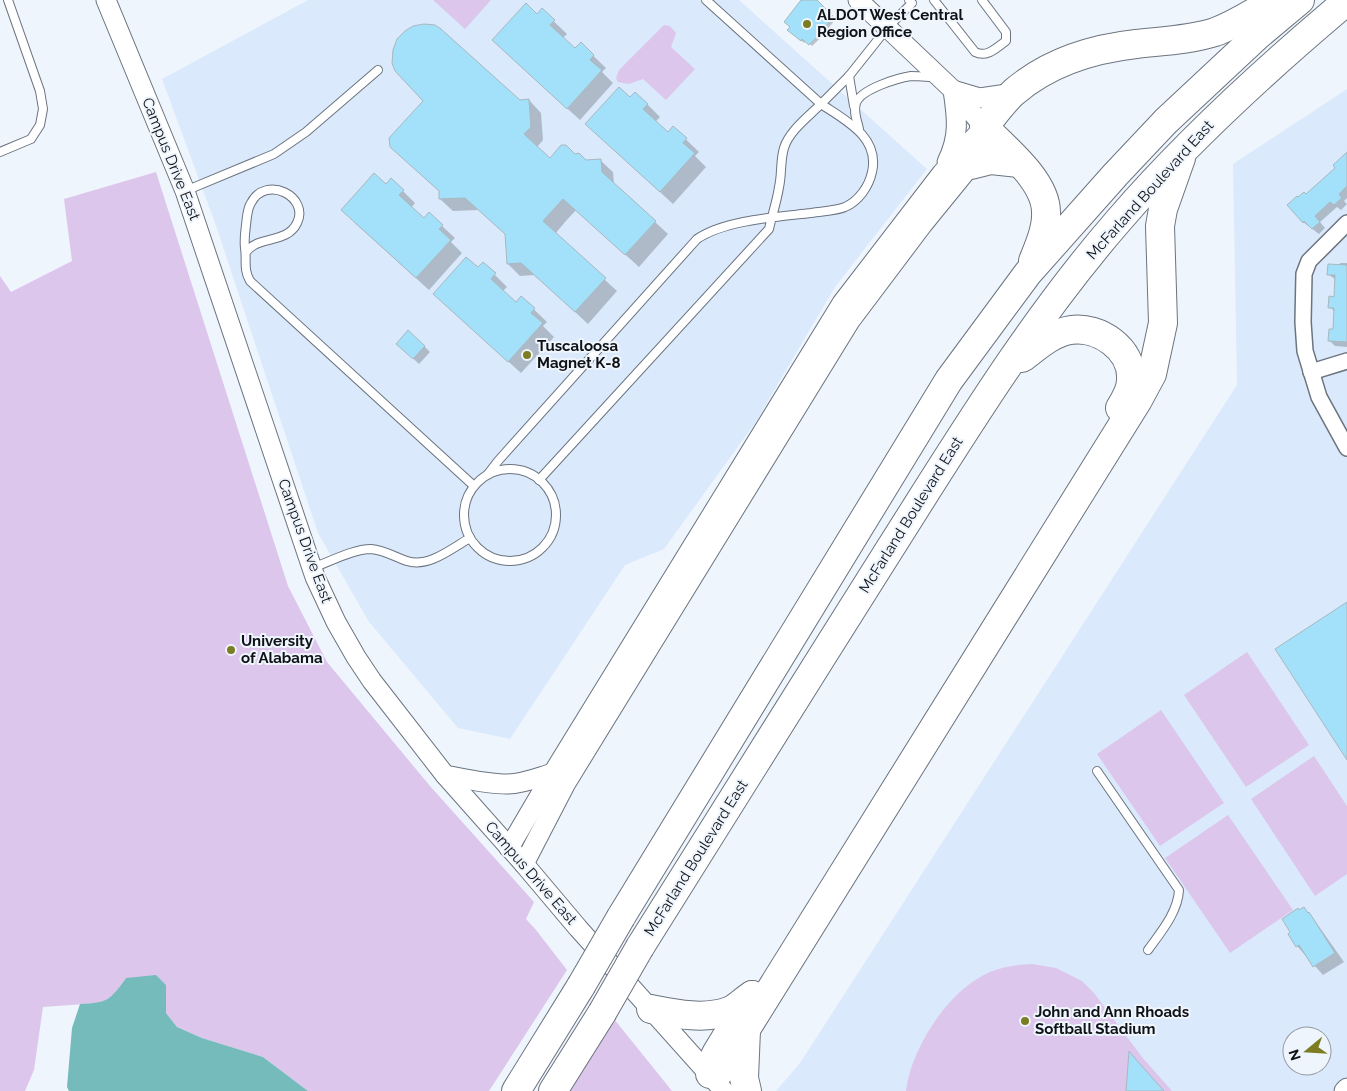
<svg xmlns="http://www.w3.org/2000/svg" width="1347" height="1091" font-family="Raleway,sans-serif">
<style>
.built{fill:#dbe9fc;fill-rule:evenodd}
.green{fill:#ddc6eb}
.water{fill:#75bbbc}
.shadow{fill:#0003}
.building{fill:#a3e0f9;stroke:#a8b8be}
.lines{fill:none;stroke-linecap:round;stroke-linejoin:round}
.service-casing{stroke:#6b747f;stroke-width:10}
.minor-casing{stroke:#6b747f;stroke-width:18}
.tertiary-casing{stroke:#6b747f;stroke-width:21}
.motorway-casing{stroke:#6b747f;stroke-width:30}
.service{stroke:#fff;stroke-width:8}
.minor{stroke:#fff;stroke-width:15}
.tertiary{stroke:#fff;stroke-width:19}
.motorway{stroke:#fff;stroke-width:28}
.motorway-bridge-casing{stroke:#6b747f;stroke-width:30;stroke-linecap:butt}
.motorway-bridge{stroke:#fff;stroke-width:28}
.poi-dot{fill:#7c7c23;stroke:#eff5fd;stroke-width:2}
.labels{text-anchor:middle;dominant-baseline:central;stroke-width:4;stroke-linejoin:round;paint-order:stroke}
.poi-label{font-size:15px;font-weight:bold;fill:#0e1115;stroke:#eff5fd;text-anchor:start}
.street-label{font-size:15px;fill:#0e1115;stroke:#eff5fd}
</style>
<rect width="100%" height="100%" fill="#eff5fd"/>
<!-- built -->
<g class="built">
<polygon points="308,0 739,0 927,169 835,287 755,423 664,549 625,565 510,739 458,728 369,622 318,533 215,223 162,79"/>
<path d="M1347,89V1091H776L800,1063L1237,385L1233,164ZM1292,1036H1322V1066H1292Z"/>
</g>
<!-- green -->
<g class="green">
<polygon points="433,0 491,0 465,29"/>
<polygon points="664,25 670,26 676,33 671,47 695,69 666,100 643,79 629,84 618,82 616,78 619,70"/>
<polygon points="156,172 288,586 327,662 430,786 534,902 526,919 536,930 567,970 489,1091 308,1091 263,1057 202,1038 177,1027 166,1013 166,985 126,978 112,997 99,1003 43,1007 34,1070 25,1091 0,1091 0,276 11,292 72,261 64,199"/>
<polygon points="1247,652 1309,745 1246,787 1184,695"/>
<polygon points="1161,710 1224,803 1160,846 1097,754"/>
<polygon points="1314,756 1347,806 1347,874 1315,896 1251,799"/>
<polygon points="1228,815 1293,910 1230,953 1165,858"/>
<path d="M1032,964L1056,968L1082,981L1094,993L1142,1057L1172,1091H906C911,1048 949,989 990,972C1004,966 1017,965 1032,964Z"/>
<polygon points="614,1019 672,1091 568,1091"/>
</g>
<!-- water -->
<path class="water" d="M156,975L166,985V1013L177,1027L202,1038L263,1057L308,1091H69L67,1087L72,1028L80,1004C108,1003 110,1000 126,978Z"/>
<!-- shadow -->
<g class="shadow">
<polygon points="804,0 814,0 835,20 827,30 828,31 812,46 806,40 804,43 792,32"/>
<polygon points="542,10 567,34 563,38 575,50 581,44 606,68 602,72 613,83 580,120 506,53"/>
<polygon points="630,99 647,104 660,117 655,122 668,133 674,128 699,152 695,156 706,167 673,204 599,136"/>
<polygon points="529,100 541,113 543,140 537,147 550,159 574,155 586,161 600,160 613,172 614,184 668,234 639,267 576,210 565,222 555,234 617,291 588,324 535,275 520,276 508,264 506,235 479,210 453,211 440,199 440,192 391,146 520,101"/>
<polygon points="1347,153 1347,198 1344,201 1347,204 1341,210 1337,207 1320,222 1325,228 1319,234 1303,222 1306,195 1337,168"/>
<polygon points="386,185 403,191 415,203 411,208 424,220 429,214 455,238 451,242 462,253 429,290 355,223"/>
<polygon points="483,263 507,287 503,291 516,303 521,297 547,322 543,326 554,337 521,373 447,306"/>
<polygon points="1340,263 1347,263 1347,347 1335,346 1329,340 1334,330 1335,312 1330,307 1335,298 1336,280 1328,274 1340,265"/>
<polygon points="424,346 430,352 419,364 403,349"/>
<polygon points="1304,909 1313,918 1344,962 1323,975 1297,946"/>
</g>
<!-- building -->
<g class="building">
<polygon points="801,0 817,0 834,17 825,27 826,28 809,45 802,39 801,41 787,30 790,27 784,22"/>
<polygon points="526,3 537,14 542,8 555,20 550,25 575,48 581,42 594,55 590,60 602,70 567,109 492,40"/>
<polygon points="424,24 435,25 441,29 520,100 529,99 531,127 524,134 550,158 561,145 566,145 575,154 579,153 586,160 601,159 602,172 656,221 625,255 563,199 543,221 606,278 575,312 521,263 507,264 505,234 465,198 439,199 439,191 390,147 389,138 423,101 395,71 392,63 393,50 397,39 405,31 413,26"/>
<polygon points="619,87 630,97 635,92 648,104 643,109 668,132 673,126 687,138 683,143 695,153 660,192 585,124"/>
<polygon points="1347,152 1347,186 1339,194 1342,198 1334,205 1330,202 1315,216 1320,222 1312,229 1304,221 1303,223 1287,205 1297,196 1298,197 1304,192 1306,194 1335,168 1333,165"/>
<polygon points="374,173 386,184 391,178 404,190 399,195 424,218 429,212 443,225 439,229 451,240 416,278 341,210"/>
<polygon points="466,257 478,267 483,262 496,273 491,279 516,302 521,296 535,308 531,313 543,323 508,362 433,294"/>
<polygon points="1328,264 1347,265 1347,342 1328,341 1329,329 1333,329 1334,308 1328,308 1329,296 1334,297 1335,275 1327,275"/>
<polygon points="408,330 425,346 413,359 396,344"/>
<polygon points="1347,602 1347,760 1275,649"/>
<polygon points="1304,907 1308,913 1309,912 1335,953 1313,967 1299,945 1296,947 1288,934 1290,932 1282,919 1298,908 1299,910"/>
<polygon points="1129,1051 1140,1064 1164,1091 1126,1091"/>
</g>
<g class="lines">
<defs>
<g id="service">
<polyline points="706,0 821,104 849,76 888,27 912,3 909,0"/>
<path d="M934,0L975,52C987,58 996,48 1006,41V32L982,0"/>
<polyline points="849,76 854,106"/>
<path d="M859,129C857,120 853,112 856,103C861,89 898,78 911,76C918,76 926,77 934,77"/>
<polyline points="0,152 31,139 40,125 43,109 40,91 8,0"/>
<polyline points="185,191 274,154 306,132 378,70"/>
<path d="M246,252C259,235 287,244 297,223C310,197 266,174 251,203C247,209 247,217 246,225C245,233 244,240 245,248C247,260 243,269 250,281L474,486"/>
<circle cx="510" cy="515" r="46"/>
<path d="M488,474L498,461L697,239C725,220 777,217 811,213C822,211 835,211 845,207C859,201 869,186 872,172C880,137 845,120 821,104C809,116 789,131 784,148C780,161 782,175 779,187C777,201 772,215 769,229L539,480"/>
<path d="M312,568C329,562 353,549 371,549C384,550 395,557 407,561C429,568 452,548 470,538"/>
<path d="M1097,771L1179,890C1178,912 1161,932 1148,950"/>
</g>
<g id="minor">
<polyline points="1347,223 1309,261 1304,274 1303,322 1305,351 1319,397 1347,448"/>
<polyline points="1311,372 1347,361"/>
</g>
<g id="tertiary">
<polyline points="106,0 185,191 315,577 336,622 356,657 372,681 445,775 524,864 578,928 724,1091"/>
<polyline points="858,0 953,90 984,127"/>
<polyline points="953,90 980,98 1014,93"/>
<path d="M947,162C960,136 957,117 953,90"/>
<path d="M445,775C466,779 486,784 507,784C523,784 539,777 553,773"/>
<polyline points="509,848 553,773 842,303 942,173 984,127"/>
<polyline points="524,864 566,783 850,321 923,224 971,165 986,140 984,127"/>
<polyline points="1344,1091 1347,1088"/>
</g>
<g id="motorway">
<polyline points="971,165 991,160 1019,163"/>
<path d="M1033,261C1039,246 1047,228 1046,212C1046,181 1005,148 984,127C994,115 1003,102 1014,92C1049,62 1091,49 1136,44C1162,41 1190,40 1215,32C1237,24 1255,11 1276,0"/>
<path d="M1022,358C1037,347 1051,333 1071,330C1099,326 1133,349 1131,380C1131,390 1125,400 1120,408"/>
<polyline points="621,917 949,380 1028,273 1116,174 1166,121 1257,36 1300,0"/>
<path d="M640,947C724,813 807,680 891,547C962,435 1031,321 1119,220C1188,140 1266,69 1347,1"/>
<polyline points="752,995 717,1052 712,1062 710,1074 720,1071 1138,400 1152,374 1163,323 1160,226 1163,209 1181,158"/>
<path d="M651,1009C676,1014 704,1020 729,1011C737,1008 744,1000 752,995"/>
<polyline points="746,1030 744,1078 747,1091"/>
<polyline points="516,1091 581,986"/>
<polyline points="553,1091 602,1013"/>
</g>
</defs>
<!-- service casing -->
<use href="#service" class="service-casing"/>
<!-- minor casing -->
<use href="#minor" class="minor-casing"/>
<!-- tertiary casing -->
<use href="#tertiary" class="tertiary-casing"/>
<!-- motorway casing -->
<use href="#motorway" class="motorway-casing"/>
<!-- service -->
<use href="#service" class="service"/>
<!-- minor -->
<use href="#minor" class="minor"/>
<!-- tertiary -->
<use href="#tertiary" class="tertiary"/>
<!-- motorway -->
<use href="#motorway" class="motorway"/>
<defs>
<g id="motorway-bridge">
<polyline points="581,986 621,917"/>
<polyline points="602,1013 640,947"/>
</g>
</defs>
<!-- motorway-bridge casing -->
<use href="#motorway-bridge" class="motorway-bridge-casing"/>
<!-- motorway-bridge -->
<use href="#motorway-bridge" class="motorway-bridge"/>
</g>
<!-- markers -->
<g class="poi-dot">
<circle cx="807" cy="24" r="5"/>
<circle cx="527" cy="355" r="5"/>
<circle cx="231" cy="650" r="5"/>
<circle cx="1025" cy="1021" r="5"/>
</g>
<g class="labels">
<!-- poi labels -->
<g class="poi-label">
<text x="817" y="15">ALDOT West Central<tspan x="817" dy="17">Region Office</tspan></text>
<text x="537" y="346">Tuscaloosa<tspan x="537" dy="17">Magnet K-8</tspan></text>
<text x="241" y="641">University<tspan x="241" dy="17">of Alabama</tspan></text>
<text x="1035" y="1012">John and Ann Rhoads<tspan x="1035" dy="17">Softball Stadium</tspan></text>
</g>
<!-- street labels -->
<g class="street-label">
<text transform="translate(171 159) rotate(68)">Campus Drive East</text>
<text transform="translate(1150 190) rotate(-48)">McFarland Boulevard East</text>
<text transform="translate(911 515) rotate(-58)">McFarland Boulevard East</text>
<text transform="translate(305 541) rotate(70)">Campus Drive East</text>
<text transform="translate(696 858) rotate(-58)">McFarland Boulevard East</text>
<text transform="translate(531 873) rotate(49)">Campus Drive East</text>
</g>
</g>
<!-- north arrow -->
<g transform="translate(1307 1051) rotate(252)"><circle r="24" fill="#eff5fd" stroke="#959aa0"/>
<path d="M0-4L9 19L0 12L-9 19Z" fill="#7c7c23"/>
<text y="-8" font-size="14" font-weight="bold" text-anchor="middle" fill="#0e1115">N</text>
</g>
</svg>
